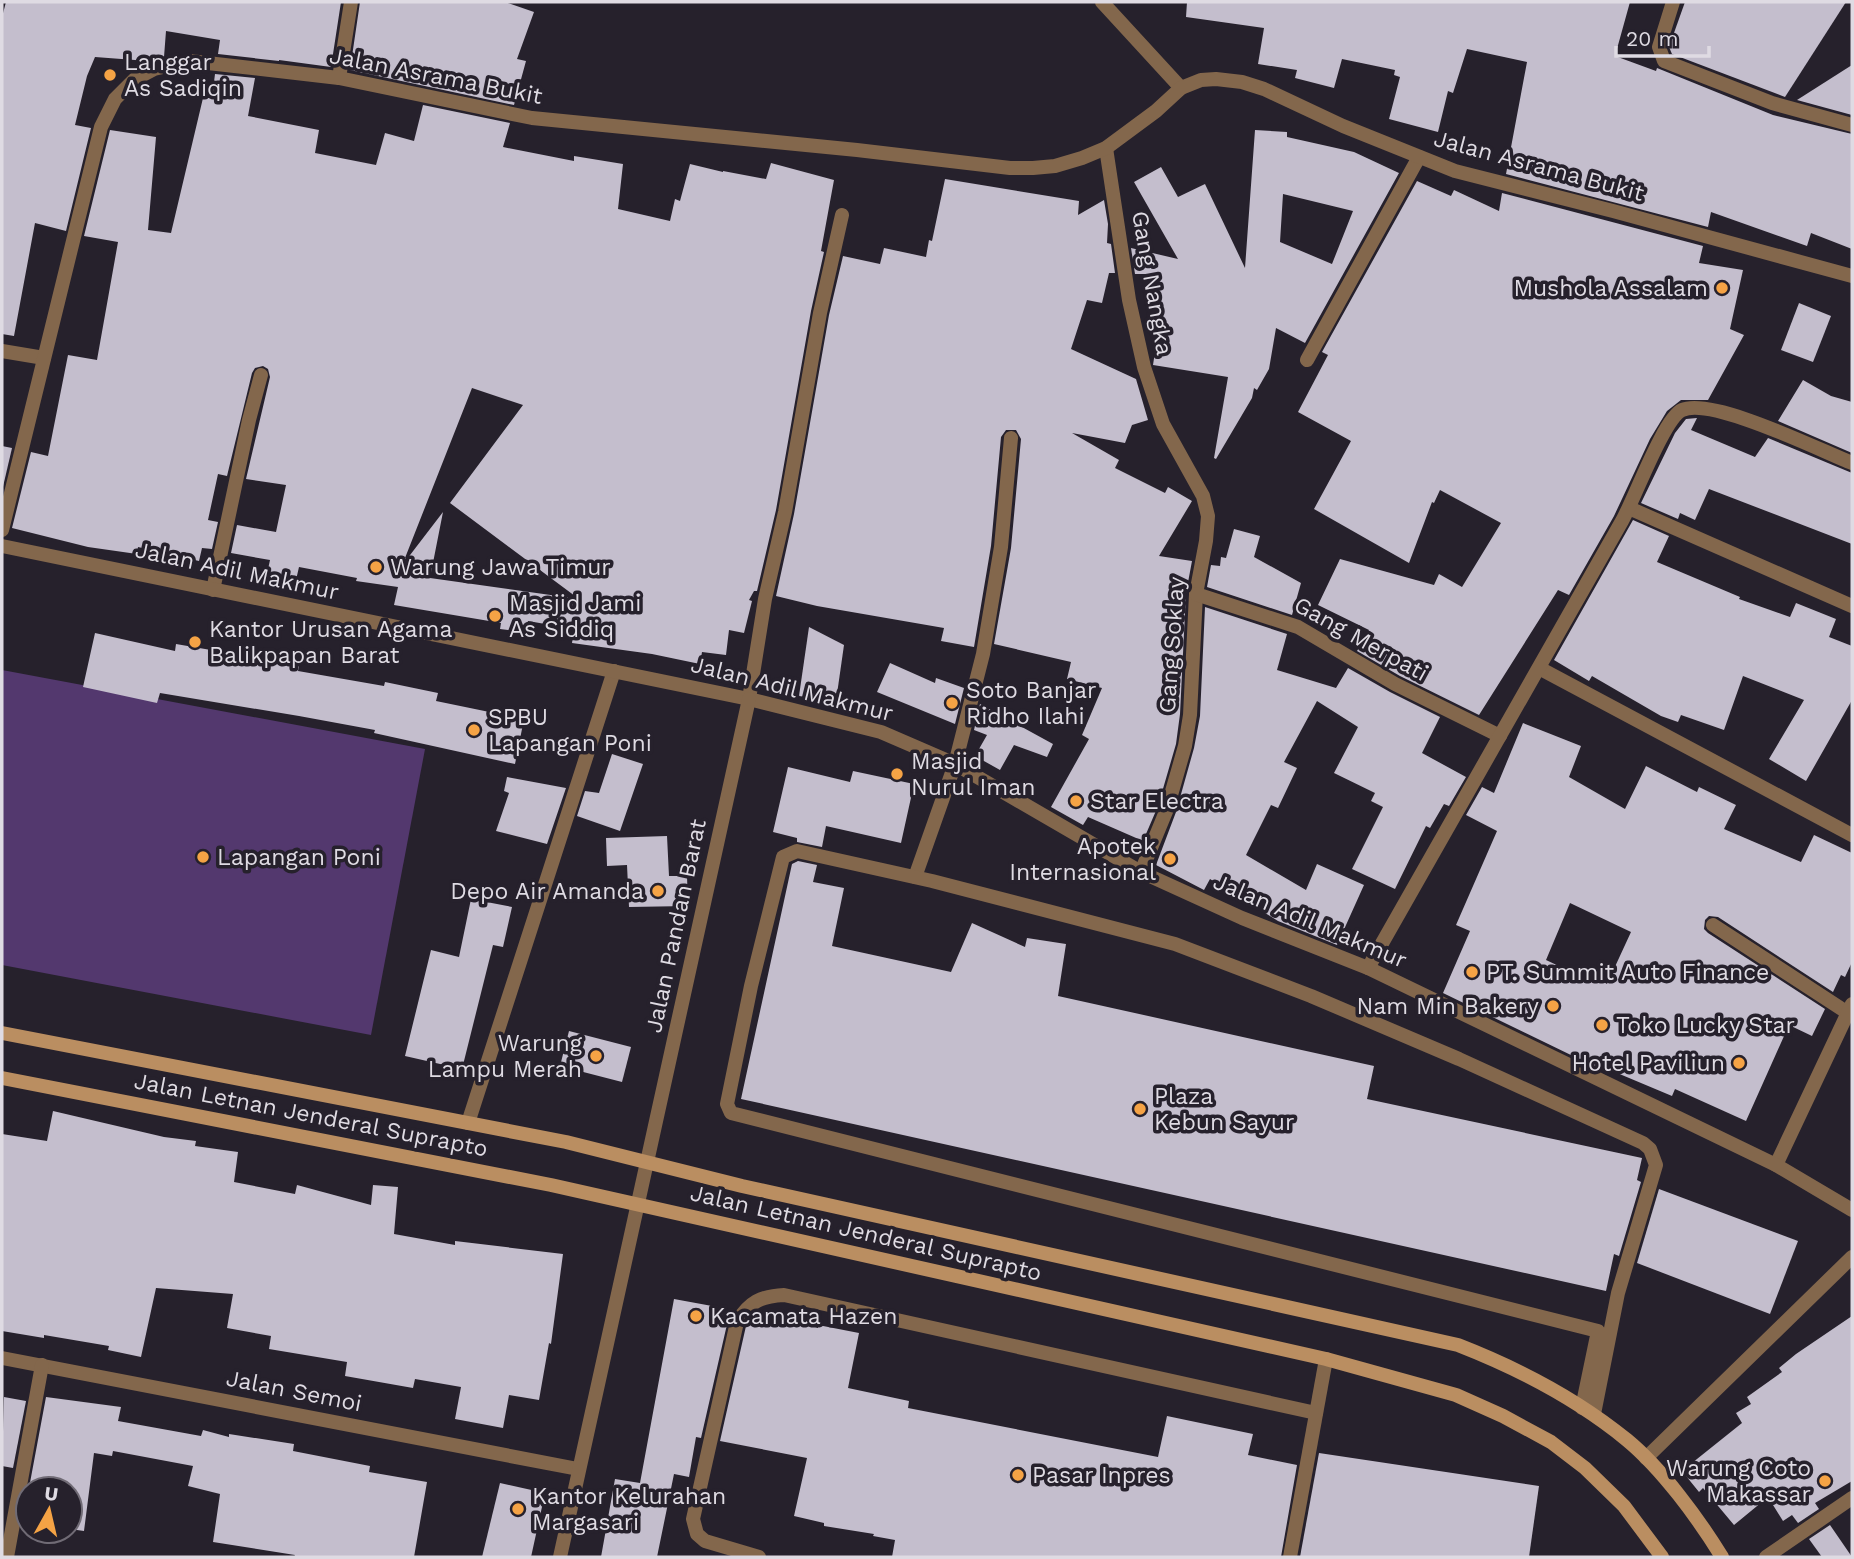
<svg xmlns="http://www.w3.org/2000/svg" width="1854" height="1559" font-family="'Work Sans',sans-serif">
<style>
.green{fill:#53386e}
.building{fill:#c4becd;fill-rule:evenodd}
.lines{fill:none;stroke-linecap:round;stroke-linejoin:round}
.service{stroke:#83674c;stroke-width:14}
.minor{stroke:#83674c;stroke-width:14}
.tertiary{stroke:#83674c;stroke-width:14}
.secondary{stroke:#ba8e61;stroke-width:14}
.poi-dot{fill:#f5a345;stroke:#26212c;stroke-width:2.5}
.labels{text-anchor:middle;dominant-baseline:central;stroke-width:7;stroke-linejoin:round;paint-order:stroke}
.poi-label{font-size:23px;fill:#dfdbe3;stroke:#26212c;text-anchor:start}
.street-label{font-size:23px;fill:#dfdbe3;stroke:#26212c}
</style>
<rect width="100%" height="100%" fill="#26212c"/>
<!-- green -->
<polygon class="green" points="2,670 425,749 371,1035 2,965"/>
<!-- building -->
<g class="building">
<polygon points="6,2 341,2 331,67 279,60 279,61 218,54 220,40 166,31 164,57 148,61 95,57 87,76 75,125 91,128 66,231 35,223 14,336 2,334 2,17"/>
<polygon points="360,2 505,2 534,12 517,59 526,61 514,105 350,70"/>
<polygon points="1187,2 1630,2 1615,56 1656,71 1657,68 1773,115 1852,134 1852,249 1811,233 1807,246 1711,212 1708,227 1506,174 1527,62 1467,49 1453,93 1448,91 1438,132 1389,119 1400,77 1394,75 1395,70 1342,59 1334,88 1295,78 1297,70 1258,64 1264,28 1186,17"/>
<polygon points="1685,2 1846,2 1785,97 1672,54 1669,47"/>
<polygon points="1852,65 1852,115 1797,100"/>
<path d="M215,74L255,78L248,116L319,130L315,153L376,165L385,133L414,141L423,105L510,123L503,147L574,161V156L623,164L618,209L670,221L675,199L680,201L690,164L723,172V171L766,179L771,163L834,180L821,251L824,252L811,311L776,510L757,591H754L749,600L752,601L744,633L729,630L726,655L702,652L700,664L652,654L572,643L574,629L528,621L526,632L500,629L501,623L394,605L398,587L356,581L357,578L299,567L296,580L267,574L270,560L231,553L237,525L276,532L286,485L246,479L270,377L268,369L263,366L255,368L252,373L227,476L218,474L208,520L218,522L212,549L202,548L199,561L138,547L137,554L88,547L12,528L31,452L48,456L68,355L97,360L118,242L84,236L110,130L156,137L148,230L171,233L203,98H212ZM472,388L523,405L450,503L579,599L430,578L443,512L407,559L405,558Z"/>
<path d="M1255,130L1287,132V137L1354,152L1399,173L1305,343L1276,328L1269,369L1257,390L1254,388L1252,398L1216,459L1214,458L1228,377L1153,365L1162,306L1150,304L1155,274H1135L1131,248L1178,259L1134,182L1161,167L1178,197L1205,184L1245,268ZM1283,194L1353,211L1332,264L1280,242Z"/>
<polygon points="945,179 1079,201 1078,215 1104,200 1108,224 1107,243 1111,244 1115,273 1109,273 1102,303 1087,300 1071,349 1136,379 1148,420 1132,425 1125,443 1072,433 1119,460 1115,468 1165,493 1168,487 1192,501 1159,556 1192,561 1186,593 1180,714 1176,744 1158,806 1143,841 1088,817 1083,825 1051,807 1089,739 1082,735 1102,688 1067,679 1071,662 994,644 1011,548 1021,439 1016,430 1006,430 1001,437 991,546 974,647 941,641 944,628 817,606 776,596 794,514 829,315 843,256 880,264 884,248 926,257 929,240 932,241"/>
<polygon points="1417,181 1451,196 1454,190 1499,211 1502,193 1703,246 1699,263 1743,270 1730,329 1744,335 1708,400 1681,400 1667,411 1650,439 1614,516 1569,595 1558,590 1479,715 1400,676 1357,651 1369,630 1318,605 1340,559 1434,585 1439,574 1462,587 1501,523 1440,490 1434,503 1432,502 1409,563 1314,509 1351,441 1298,412 1328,355 1322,352"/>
<polygon points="1799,303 1831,316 1813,362 1781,350"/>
<polygon points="1803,380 1831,396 1852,402 1852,453 1778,421"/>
<polygon points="1697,418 1691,430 1755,457 1768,438 1852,473 1852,544 1709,489 1695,520 1680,513 1678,519 1641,503 1675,433 1686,419"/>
<polygon points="2,446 12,448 2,491"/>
<polygon points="1633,520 1669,536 1657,562 1740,597 1739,599 1790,617 1796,603 1836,619 1829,637 1852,646 1852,700 1806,781 1769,759 1804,700 1743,676 1724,730 1681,715 1678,722 1661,716 1592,676 1589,681 1554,660"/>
<polygon points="1234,529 1260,536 1254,557 1301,583 1292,615 1207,587 1211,565 1220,566 1221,557 1226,558"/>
<polygon points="1205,607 1287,634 1277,670 1336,688 1348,668 1390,692 1440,717 1422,753 1466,777 1449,806 1444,804 1430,828 1426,826 1395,889 1352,869 1383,807 1371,801 1375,793 1334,773 1358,727 1317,701 1284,762 1297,768 1278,808 1271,805 1246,855 1306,890 1317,864 1364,885 1337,945 1278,921 1210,879 1204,890 1156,865 1176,812 1194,748 1200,716"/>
<polygon points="809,627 844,645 836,701 799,696"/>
<polygon points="95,633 175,651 176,644 299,665 298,671 384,686 385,682 438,693 436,701 524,719 515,764 374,733 375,730 299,716 160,693 157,703 83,687"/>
<polygon points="890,663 935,683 936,678 964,688 955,724 877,692"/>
<polygon points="980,704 1053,744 1047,757 1014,745 1000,770 975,756 987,735 974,730"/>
<path d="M1523,723L1581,746L1569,777L1625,809L1646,766L1697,792L1699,787L1736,805L1724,829L1801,862L1814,835L1852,853V962L1845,977L1841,975L1833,992L1718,917L1709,916L1705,920L1704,929L1708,933L1825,1009L1812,1036L1789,1025L1746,1121L1675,1089L1672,1096L1610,1070L1608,1073L1443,993L1470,931L1456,925L1497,831L1466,815L1482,787L1494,793ZM1570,903L1631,932L1607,984L1595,977L1593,982L1546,960Z"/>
<polygon points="612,754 643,764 620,831 577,816 585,791 599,793"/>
<polygon points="788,767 850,782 853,771 914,784 901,843 826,826 822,847 797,842 797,838 773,832"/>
<polygon points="507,777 566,788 547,844 496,831 509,793 504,791"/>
<polygon points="667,836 669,876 687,876 688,906 629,907 627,865 607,866 606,838"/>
<polygon points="798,861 817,865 813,882 844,888 832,946 951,972 972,923 1025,947 1027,938 1066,944 1058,996 1374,1066 1367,1099 1642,1158 1637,1180 1641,1182 1619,1256 1614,1254 1606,1291 741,1099 792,864"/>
<polygon points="471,899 512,907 503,947 493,945 462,1069 405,1056 431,950 459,957"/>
<polygon points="569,1031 631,1047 622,1082 560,1066"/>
<polygon points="53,1111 164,1137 196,1141 195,1146 238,1152 234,1182 295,1194 297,1185 371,1205 373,1185 398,1187 394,1234 455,1245 455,1241 563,1254 551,1344 549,1343 539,1400 509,1395 503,1428 455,1419 461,1387 415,1379 413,1388 345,1376 347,1362 269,1349 271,1336 227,1328 233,1294 156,1288 141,1357 108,1350 109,1346 44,1335 44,1338 2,1331 2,1134 47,1141"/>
<polygon points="1659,1189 1798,1241 1770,1314 1637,1263"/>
<polygon points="674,1299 723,1308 723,1310 732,1312 728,1320 701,1438 696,1437 689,1477 674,1474 657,1557 601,1557 615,1479 640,1483"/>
<polygon points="754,1316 818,1328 818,1325 859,1333 848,1388 909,1401 908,1408 1158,1457 1167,1416 1253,1434 1248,1455 1297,1465 1281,1557 892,1557 895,1540 873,1536 874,1534 824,1526 824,1523 794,1516 807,1458 720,1441 746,1326"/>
<polygon points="1852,1316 1852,1481 1815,1503 1819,1509 1798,1523 1792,1515 1783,1521 1768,1497 1734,1525 1703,1488 1699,1492 1682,1471 1742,1423 1736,1413 1751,1404 1747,1397 1782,1372 1779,1368 1796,1354"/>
<polygon points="4,1397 26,1401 13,1468 2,1466"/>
<polygon points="46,1397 121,1407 118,1421 201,1436 203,1430 229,1437 229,1434 294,1444 293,1451 370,1466 369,1472 427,1482 414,1557 294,1557 295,1555 213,1542 220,1494 188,1486 193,1466 113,1451 112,1456 94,1453 84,1531 70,1529 70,1489 29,1488"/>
<polygon points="1319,1453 1539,1486 1529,1557 1300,1557"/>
<polygon points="500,1483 545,1493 531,1557 482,1557"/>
<polygon points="1830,1525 1852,1557 1822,1557 1809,1539"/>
</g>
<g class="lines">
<!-- service -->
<g class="service">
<polyline points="1106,148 1129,300 1144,367 1163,424 1203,496 1208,516 1206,541 1196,594 1190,715 1185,746 1167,809 1141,872"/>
<polyline points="1629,508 1852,606"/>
<polyline points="213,590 249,420 261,375"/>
<polyline points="1196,594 1298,627 1395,684 1500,736"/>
<polyline points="1539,668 1852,835"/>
<polyline points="749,699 765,599 785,512 820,313 842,215"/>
<polyline points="915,877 955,764"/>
<polyline points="1713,925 1848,1013"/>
<path d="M1368,968C1453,819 1538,670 1622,521C1634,500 1664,418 1682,410C1713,397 1819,450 1852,463"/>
<polyline points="468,1123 614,671"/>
<polyline points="1776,1165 1852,1004"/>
<polyline points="1582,1408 1598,1331 731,1113 727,1104 751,986 783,857 797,851 932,881 1175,944 1311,996 1459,1059 1643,1143 1650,1149 1656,1165 1618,1293 1594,1414"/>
<path d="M759,1557L705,1541L697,1534L693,1519L737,1322C749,1302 761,1296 784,1295L1316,1413"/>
<polyline points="1290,1557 1326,1359"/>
</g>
<!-- minor -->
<g class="minor">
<polyline points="1102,2 1181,88"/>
<polyline points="1673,2 1659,47 1664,61 1772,103 1852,125"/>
<polyline points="339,78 351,2"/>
<polyline points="2,351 44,358"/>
<polyline points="1307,360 1419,157"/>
<polyline points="2,546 749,699 881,732 955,764 1141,872 1242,918 1368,968 1776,1165 1852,1210"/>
<polyline points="955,764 983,654 1001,547 1011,438"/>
<polyline points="2,1358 578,1469"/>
<polyline points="1646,1458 1852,1257"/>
<polyline points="7,1557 42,1365"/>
<polyline points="560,1557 749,699"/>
<polyline points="1766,1557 1852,1498"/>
</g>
<!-- tertiary -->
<polyline class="tertiary" points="2,530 101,127 115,99 135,79 154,69 190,61 339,78 532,118 857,150 1010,168 1033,168 1055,166 1082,158 1106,148 1156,111 1181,88 1201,80 1216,79 1242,82 1264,89 1343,126 1455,171 1613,211 1852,276"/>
<!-- secondary -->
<g class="secondary">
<path d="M2,1033L566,1142L742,1186L1458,1345C1517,1368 1577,1399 1627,1440C1662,1469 1698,1518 1722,1557"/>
<polyline points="2,1078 551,1185 1326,1359 1456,1395 1503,1416 1551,1442 1585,1468 1624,1506 1662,1557"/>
</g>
</g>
<!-- markers -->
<g class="poi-dot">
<circle cx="110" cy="75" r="7"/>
<circle cx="1722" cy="288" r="7"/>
<circle cx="376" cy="567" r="7"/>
<circle cx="495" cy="616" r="7"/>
<circle cx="195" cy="642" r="7"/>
<circle cx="952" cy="703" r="7"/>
<circle cx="474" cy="730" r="7"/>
<circle cx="897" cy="774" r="7"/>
<circle cx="1076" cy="801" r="7"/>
<circle cx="203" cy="857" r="7"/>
<circle cx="1170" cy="859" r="7"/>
<circle cx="658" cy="891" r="7"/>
<circle cx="1472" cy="972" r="7"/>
<circle cx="1553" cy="1006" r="7"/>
<circle cx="1602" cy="1025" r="7"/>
<circle cx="596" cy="1056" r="7"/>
<circle cx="1739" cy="1063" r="7"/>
<circle cx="1140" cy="1109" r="7"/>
<circle cx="696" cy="1316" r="7"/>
<circle cx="1018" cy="1475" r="7"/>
<circle cx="1825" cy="1481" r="7"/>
<circle cx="518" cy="1509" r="7"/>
</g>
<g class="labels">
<!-- poi labels -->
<g class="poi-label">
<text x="124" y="62">Langgar<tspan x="124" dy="26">As Sadiqin</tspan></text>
<text x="1708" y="288" text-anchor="end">Mushola Assalam</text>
<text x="390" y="567">Warung Jawa Timur</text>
<text x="509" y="603">Masjid Jami<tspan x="509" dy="26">As Siddiq</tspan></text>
<text x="209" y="629">Kantor Urusan Agama<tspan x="209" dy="26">Balikpapan Barat</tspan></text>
<text x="966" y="690">Soto Banjar<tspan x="966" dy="26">Ridho Ilahi</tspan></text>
<text x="488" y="717">SPBU<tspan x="488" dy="26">Lapangan Poni</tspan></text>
<text x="911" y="761">Masjid<tspan x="911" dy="26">Nurul Iman</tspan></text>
<text x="1090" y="801">Star Electra</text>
<text x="1156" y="846" text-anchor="end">Apotek<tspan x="1156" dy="26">Internasional</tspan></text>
<text x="217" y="857">Lapangan Poni</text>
<text x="644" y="891" text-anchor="end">Depo Air Amanda</text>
<text x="1486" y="972">PT. Summit Auto Finance</text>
<text x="1539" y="1006" text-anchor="end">Nam Min Bakery</text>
<text x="1616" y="1025">Toko Lucky Star</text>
<text x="582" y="1043" text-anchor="end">Warung<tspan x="582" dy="26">Lampu Merah</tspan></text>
<text x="1725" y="1063" text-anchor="end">Hotel Paviliun</text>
<text x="1154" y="1096">Plaza<tspan x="1154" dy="26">Kebun Sayur</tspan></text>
<text x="710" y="1316">Kacamata Hazen</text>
<text x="1811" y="1468" text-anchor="end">Warung Coto<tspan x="1811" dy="26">Makassar</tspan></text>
<text x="1032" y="1475">Pasar Inpres</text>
<text x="532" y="1496">Kantor Kelurahan<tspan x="532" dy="26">Margasari</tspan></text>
</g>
<!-- street labels -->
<g class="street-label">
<text transform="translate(436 76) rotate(11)">Jalan Asrama Bukit</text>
<text transform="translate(1539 166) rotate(15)">Jalan Asrama Bukit</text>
<text transform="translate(1152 283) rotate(80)">Gang Nangka</text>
<text transform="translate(237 571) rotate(12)">Jalan Adil Makmur</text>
<text transform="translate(1361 639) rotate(29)">Gang Merpati</text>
<text transform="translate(1172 645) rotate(-86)">Gang Soklay</text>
<text transform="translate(792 689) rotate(14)">Jalan Adil Makmur</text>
<text transform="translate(1310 921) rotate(23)">Jalan Adil Makmur</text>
<text transform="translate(676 926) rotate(-78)">Jalan Pandan Barat</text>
<text transform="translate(311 1115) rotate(11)">Jalan Letnan Jenderal Suprapto</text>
<text transform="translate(866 1233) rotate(13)">Jalan Letnan Jenderal Suprapto</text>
<text transform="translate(294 1391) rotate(11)">Jalan Semoi</text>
</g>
</g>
<!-- border -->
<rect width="1854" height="1559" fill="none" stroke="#dfdbe3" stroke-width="7"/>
<!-- north arrow -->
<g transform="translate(49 1510) rotate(8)"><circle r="33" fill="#26212c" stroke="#706b75" stroke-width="2"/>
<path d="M0-5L12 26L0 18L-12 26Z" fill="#f5a345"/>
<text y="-10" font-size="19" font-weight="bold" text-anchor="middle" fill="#dfdbe3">U</text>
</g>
<!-- scale -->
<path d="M1616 46v10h93v-10" fill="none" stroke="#dfdbe3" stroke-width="3.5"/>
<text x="1626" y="46" font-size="21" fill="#dfdbe3" stroke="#26212c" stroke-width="5" paint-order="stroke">20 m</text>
</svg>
